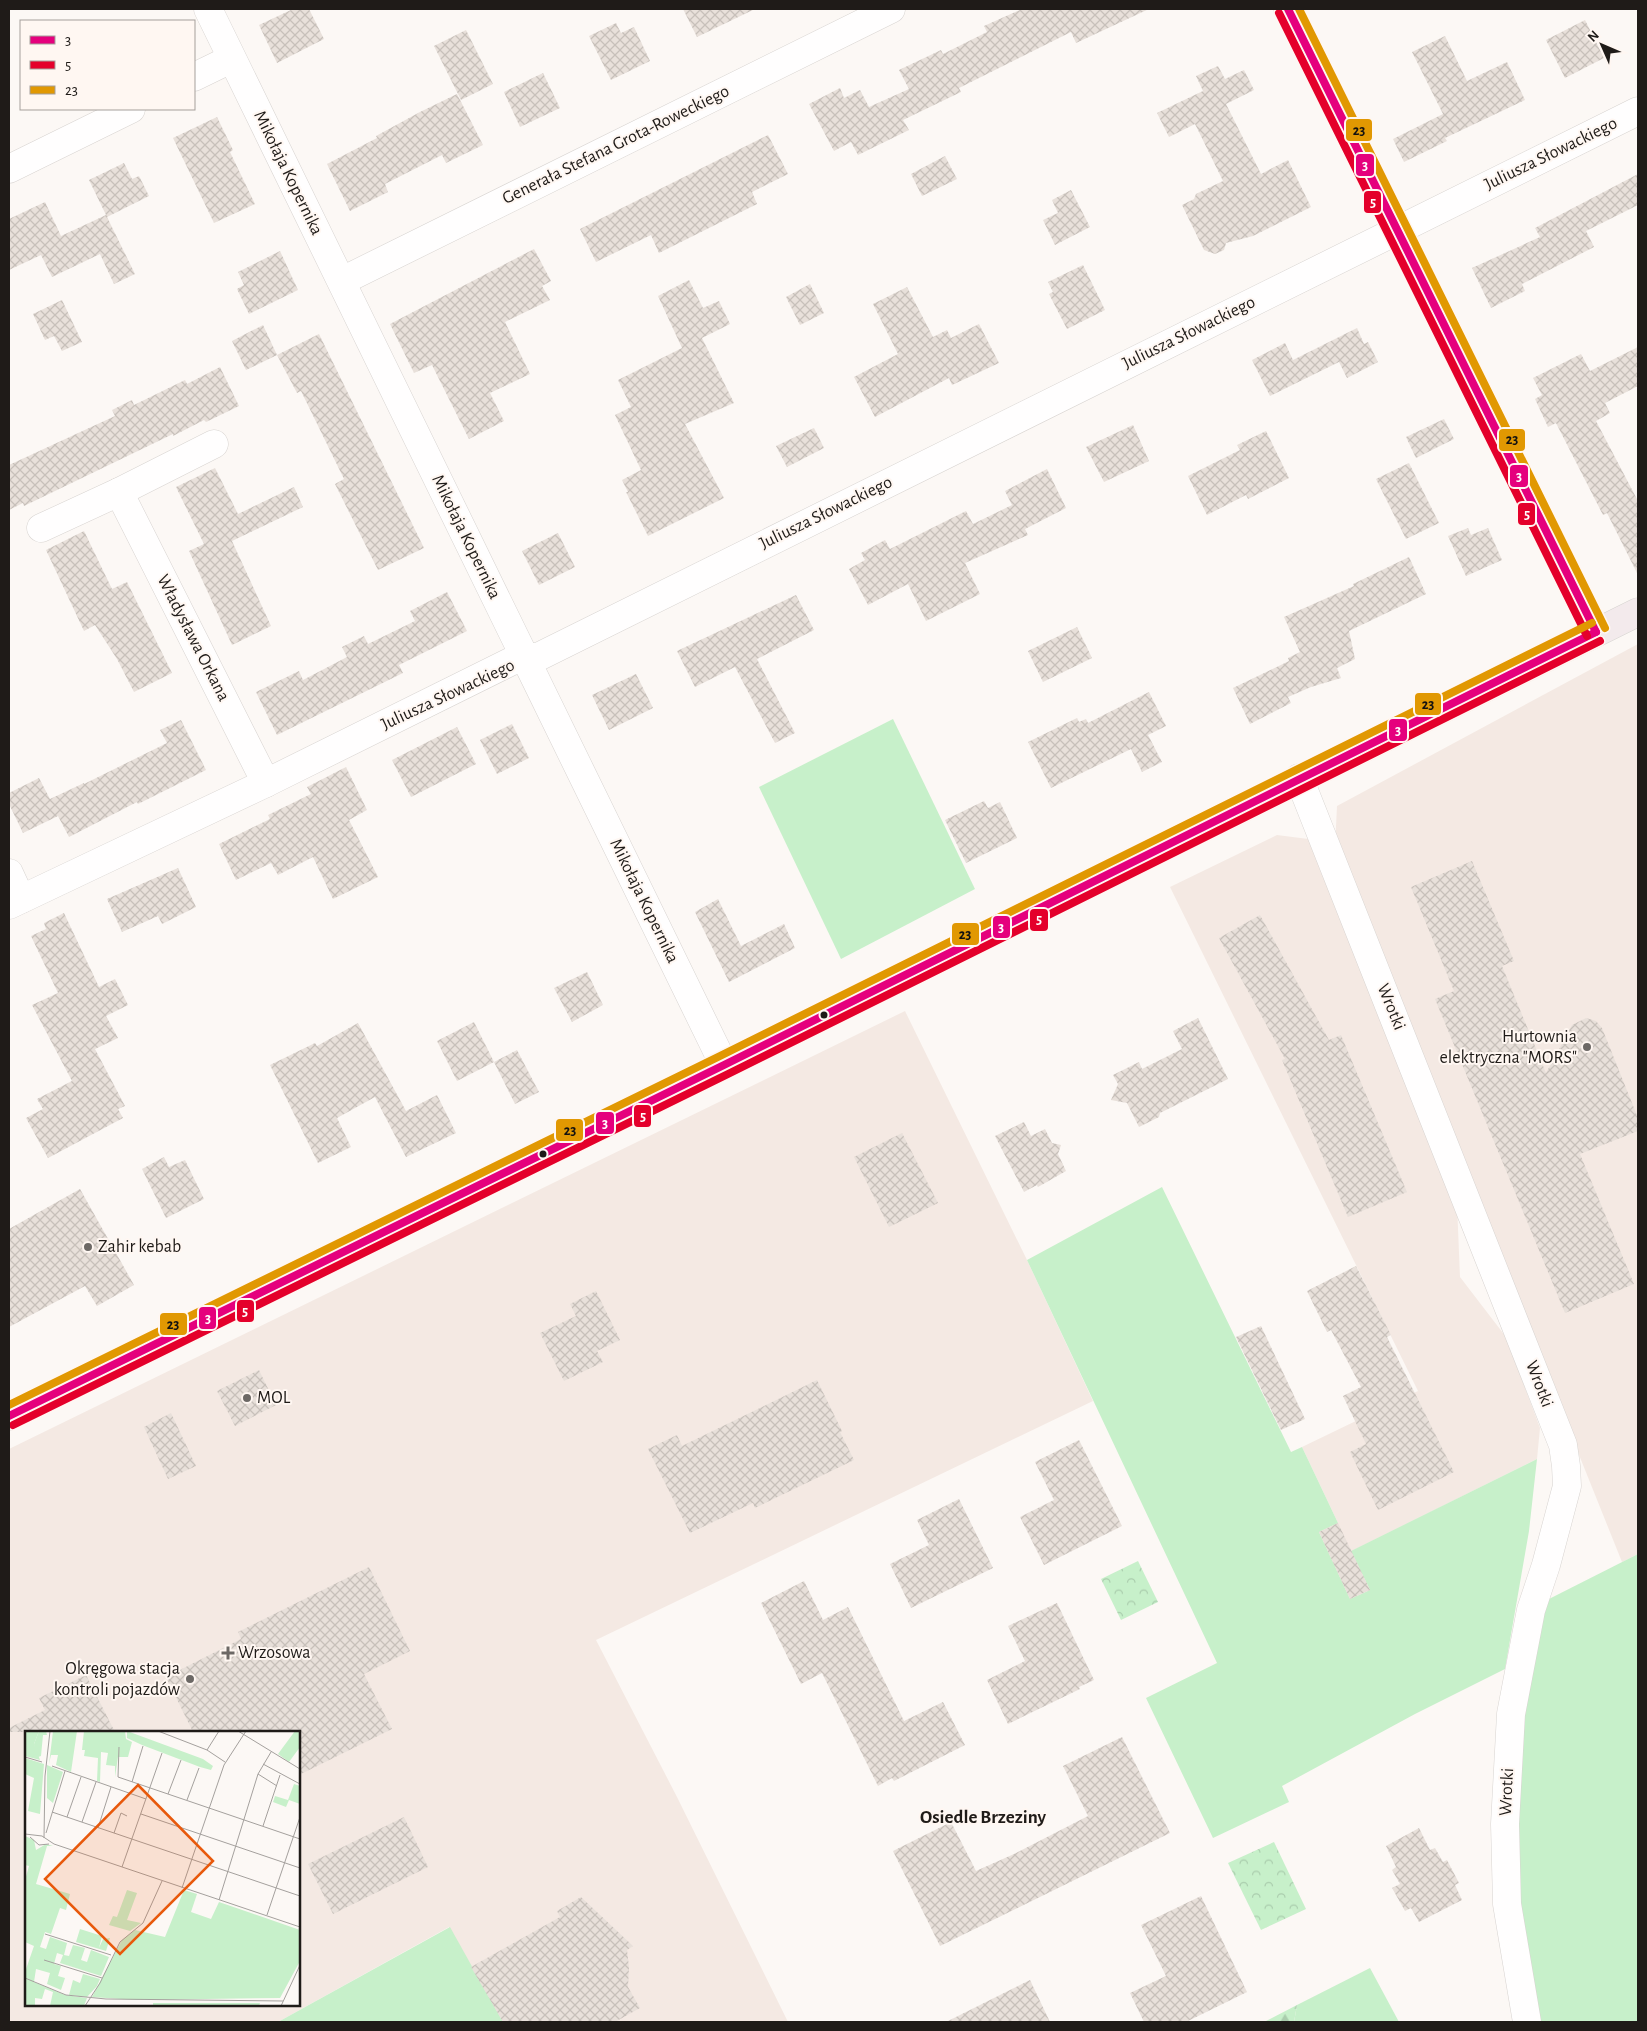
<svg xmlns="http://www.w3.org/2000/svg" width="1647" height="2031" viewBox="0 0 1647 2031" font-family="'Alegreya Sans',sans-serif">
  <style>
    .built { fill: #f4e9e3; fill-rule: evenodd }
    .green { fill: #c7f0ca }
    .forest { fill: url(#forest-firs) }
    .park { fill: url(#park-crowns) }
    .building { fill: url(#building-cross-hatch) }
    .lines { fill: none; stroke-linecap: round; stroke-linejoin: round }
    .minor-casing { stroke: #d8d4d1; stroke-width: 29 }
    .major-casing { stroke: #d6d4d1; stroke-width: 29 }
    .minor { stroke: #fffefe; stroke-width: 28 }
    .major { stroke: #f3eaec; stroke-width: 28 }
    .bus-1-casing { stroke: #fff7f2; stroke-width: 11 }
    .bus-2-casing { stroke: #fff7f2; stroke-width: 11 }
    .bus-3-casing { stroke: #fff7f2; stroke-width: 11 }
    .bus-1 { stroke: #e5007d; stroke-width: 8 }
    .bus-2 { stroke: #e4002b; stroke-width: 8 }
    .bus-3 { stroke: #e19802; stroke-width: 8 }
    .bus-dot { fill: #1f1b18; stroke: #fff7f2; stroke-width: 2 }
    .poi-dot { fill: #6c6865; stroke: #fff7f2; stroke-width: 2 }
    .labels { text-anchor: middle; dominant-baseline: central; stroke-width: 4; stroke-linejoin: round; paint-order: stroke }
    .street-label { font-size: 18px; fill: #1f1b18; stroke: #fff7f2 }
    .poi-label { font-size: 18px; fill: #1f1b18; stroke: #fff7f2; text-anchor: start }
    .neighbourhood-label { font-size: 19px; font-weight: bold; fill: #1f1b18; stroke: #fff7f2 }
    .inset-road { fill: none; stroke: #a4a09d; stroke-width: 1 }
    .view { fill: #e8590c; fill-opacity: 0.15; stroke: #e8590c; stroke-width: 2.5 }
    .inset-edge { fill: none; stroke: #1f1b18; stroke-width: 2.5 }
    .line-badge { stroke: #fff7f2; stroke-width: 2 }
    .badge-label { font-size: 14px; text-anchor: middle; font-weight: bold; fill: #fff }
    .pale-badge-label { font-size: 14px; text-anchor: middle; font-weight: bold; fill: #111 }
  </style>
  <defs>
    <pattern id="forest-firs" width="22" height="20" patternUnits="userSpaceOnUse" patternTransform="scale(1.25)"><rect width="22" height="20" fill="#c7f0ca"/><path d="M5 1l3.5 6h-7zM16 11l3.5 6h-7z" fill="#aacdad"/></pattern>
    <pattern id="park-crowns" width="20" height="18" patternUnits="userSpaceOnUse" patternTransform="scale(1.25)"><rect width="20" height="18" fill="#c7f0ca"/><path d="M2 6a3 3 0 1 1 6 0M12 15a3 3 0 1 1 6 0" fill="none" stroke="#aacdad"/></pattern>
    <pattern id="building-cross-hatch" width="8" height="8" patternUnits="userSpaceOnUse" patternTransform="scale(1.25)"><rect width="8" height="8" fill="#e8e0da"/><path d="M0 0l8 8M0 8l8-8" fill="none" stroke="#c7c0ba"/></pattern>
  </defs>
  <rect width="100%" height="100%" fill="#fcf8f5"/>
  <!-- built -->
  <g class="built">
    <polygon points="1638,644 1638,1554 1622,1562 1335,847 1337,806"/>
    <polygon points="1277,835 1316,840 1457,1204 1460,1277 1506,1337 1540,1428 1537,1459 1352,1551 1370,1590 1350,1599 1319,1532 1338,1523 1302,1447 1418,1391 1170,887"/>
    <path d="M905 1011 1027 1260 1093 1401 596 1640 677 1797 788 2022H503L449 1927 278 2022H9V1449ZM26 1732H299V2005H26Z"/>
  </g>
  <!-- green -->
  <g class="green">
    <polygon points="893,719 975,889 841,959 759,787"/>
    <polygon points="1162,1187 1291,1452 1302,1447 1338,1523 1319,1532 1350,1599 1370,1590 1351,1551 1537,1459 1529,1531 1505,1669 1415,1714 1282,1786 1289,1802 1213,1838 1146,1698 1217,1663 1027,1260"/>
    <polygon points="1638,1554 1638,2022 1540,2022 1513,1867 1526,1698 1547,1600"/>
    <polygon points="450,1927 503,2022 278,2022"/>
    <polygon points="1370,1968 1399,2022 1294,2022 1297,2005"/>
  </g>
  <!-- forest -->
  <polygon class="forest" points="1297,2005 1294,2022 1264,2022"/>
  <!-- park -->
  <g class="park">
    <polygon points="1138,1561 1158,1602 1121,1620 1101,1579"/>
    <polygon points="1274,1842 1306,1909 1261,1930 1228,1863"/>
  </g>
  <!-- building -->
  <g class="building">
    <polygon points="293,9 309,9 324,39 277,63 259,25"/>
    <polygon points="683,9 755,9 697,37"/>
    <polygon points="1022,9 1149,9 1076,43 1071,32 959,88 961,92 903,120 909,130 858,155 851,142 834,151 809,104 840,88 844,98 860,90 869,107 909,89 899,70 941,50 943,54 987,32 984,26"/>
    <polygon points="1585,20 1604,58 1565,78 1546,40"/>
    <polygon points="616,23 621,33 634,27 650,61 611,80 589,36"/>
    <polygon points="466,30 493,84 461,100 434,46"/>
    <polygon points="1445,36 1467,81 1507,62 1525,100 1445,138 1447,141 1404,162 1393,139 1443,114 1412,52"/>
    <polygon points="1218,66 1225,79 1244,70 1254,90 1226,104 1261,174 1288,160 1311,207 1253,236 1226,243 1224,250 1215,254 1204,250 1182,205 1194,199 1196,194 1223,181 1195,124 1169,137 1157,113 1203,91 1196,76"/>
    <polygon points="543,73 560,108 520,127 504,92"/>
    <polygon points="457,94 483,145 446,163 442,155 385,184 388,192 350,211 327,164 377,138 376,136 420,112"/>
    <polygon points="217,117 233,150 230,152 255,204 214,223 173,138"/>
    <polygon points="768,135 788,174 752,192 757,204 659,253 651,235 596,262 580,229"/>
    <polygon points="945,156 957,179 922,196 911,174"/>
    <polygon points="124,163 132,179 139,176 149,196 107,217 135,274 114,284 100,254 52,277 41,255 9,270 9,219 45,202 61,236 106,215 89,180"/>
    <polygon points="1638,174 1638,205 1586,231 1594,247 1522,284 1525,291 1491,308 1472,268 1540,237 1535,228"/>
    <polygon points="1071,190 1090,227 1055,245 1043,220 1058,213 1052,200"/>
    <polygon points="534,249 551,281 542,286 550,300 505,322 530,374 490,393 504,421 469,439 432,365 414,373 390,324"/>
    <polygon points="280,251 298,290 249,314 237,289 244,285 238,272"/>
    <polygon points="1083,265 1105,310 1067,329 1049,294 1053,292 1048,282"/>
    <polygon points="689,280 703,308 719,301 730,324 702,338 734,403 685,424 724,498 648,536 626,492 628,492 622,480 641,470 615,415 631,407 618,380 682,348 658,296"/>
    <polygon points="810,284 824,313 800,325 786,297"/>
    <polygon points="907,287 933,337 947,330 951,338 979,324 999,363 952,385 949,378 875,417 854,377 898,354 873,304"/>
    <polygon points="62,300 82,342 62,351 54,336 45,340 33,314"/>
    <polygon points="263,325 277,355 246,370 232,341"/>
    <polygon points="1357,328 1364,344 1368,342 1378,362 1347,378 1339,362 1270,396 1252,360 1285,343 1293,360"/>
    <polygon points="319,334 424,548 378,570 335,484 344,479 301,391 297,393 277,355"/>
    <polygon points="1638,347 1638,386 1605,403 1610,413 1596,421 1638,501 1638,575 1607,513 1603,515 1556,423 1548,427 1535,399 1542,395 1533,378 1581,354 1590,371"/>
    <polygon points="220,367 239,406 206,422 204,420 173,436 173,434 24,506 23,503 9,510 9,465 115,416 112,410 132,400 134,405 185,380 187,384"/>
    <polygon points="1444,419 1454,439 1416,458 1406,437"/>
    <polygon points="1133,425 1149,461 1104,482 1086,447"/>
    <polygon points="814,428 824,448 787,467 776,446"/>
    <polygon points="1266,431 1289,478 1248,499 1246,495 1207,515 1188,476 1240,450 1237,445"/>
    <polygon points="1409,463 1439,523 1406,539 1376,479"/>
    <polygon points="215,468 238,514 294,487 303,507 232,541 271,626 232,645 189,551 204,544 176,487"/>
    <polygon points="1047,469 1066,508 1025,529 1028,535 965,563 980,594 926,621 908,584 868,605 849,569 865,560 861,553 885,540 890,549 966,511 973,524 1012,505 1005,491"/>
    <polygon points="1468,528 1471,535 1488,528 1502,560 1466,576 1448,536"/>
    <polygon points="84,531 112,589 127,582 172,673 134,692 117,659 95,625 84,631 46,550"/>
    <polygon points="558,533 575,567 539,585 522,551"/>
    <polygon points="1409,557 1426,594 1349,631 1355,659 1337,668 1341,678 1311,687 1288,697 1291,703 1250,724 1233,688 1289,661 1288,658 1300,652 1284,617 1354,586 1353,584"/>
    <polygon points="447,592 467,631 399,665 403,673 277,735 256,692 299,671 303,680 347,657 342,647 364,636 368,644 415,621 410,611"/>
    <polygon points="796,595 814,630 757,659 795,733 775,743 735,667 695,687 677,651"/>
    <polygon points="1077,627 1092,658 1043,682 1028,651"/>
    <polygon points="636,674 653,708 609,730 592,695"/>
    <polygon points="1149,692 1166,726 1148,735 1162,762 1142,772 1131,749 1051,788 1028,742 1077,718 1079,722 1086,719 1088,723"/>
    <polygon points="181,720 206,770 138,804 137,802 69,837 58,816 23,833 9,804 9,793 39,778 50,799 84,783 84,784 167,743 160,730"/>
    <polygon points="512,724 529,758 497,774 480,740"/>
    <polygon points="457,727 476,764 411,797 392,760"/>
    <polygon points="346,767 367,810 349,820 378,877 333,899 313,857 278,875 271,863 236,880 219,844 270,819 268,815 311,794 307,787"/>
    <polygon points="984,801 988,808 1000,802 1017,838 966,863 945,820"/>
    <polygon points="1472,861 1514,961 1502,966 1546,1073 1572,1025 1586,1018 1596,1021 1602,1028 1638,1118 1638,1131 1580,1154 1634,1284 1565,1313 1435,999 1454,991 1411,887"/>
    <polygon points="178,868 196,907 162,924 158,916 122,932 107,899"/>
    <polygon points="718,899 741,946 784,924 795,948 729,982 695,912"/>
    <polygon points="64,913 99,987 115,979 128,1005 106,1016 118,1038 95,1049 125,1106 118,1109 123,1118 48,1158 26,1118 43,1109 37,1099 72,1081 32,1005 58,993 31,936 46,929 44,923"/>
    <polygon points="1260,915 1329,1040 1341,1035 1407,1192 1348,1217 1282,1060 1285,1059 1219,938"/>
    <polygon points="587,972 603,1005 572,1022 554,988"/>
    <polygon points="1198,1018 1228,1079 1160,1113 1159,1117 1139,1127 1127,1103 1111,1100 1118,1084 1113,1075 1139,1062 1142,1069 1182,1049 1173,1031"/>
    <polygon points="474,1022 494,1062 457,1081 437,1041"/>
    <polygon points="358,1023 406,1111 437,1095 456,1133 406,1157 375,1097 337,1118 351,1147 318,1163 270,1065 315,1043 317,1046"/>
    <polygon points="517,1050 539,1092 515,1104 494,1062"/>
    <polygon points="1024,1122 1031,1136 1045,1129 1052,1143 1061,1145 1058,1154 1066,1171 1038,1187 1037,1185 1024,1192 995,1136"/>
    <polygon points="902,1133 938,1203 889,1227 854,1157"/>
    <polygon points="164,1157 169,1167 185,1160 204,1199 166,1218 142,1169"/>
    <polygon points="80,1189 134,1285 97,1306 85,1286 9,1327 9,1229"/>
    <polygon points="1356,1266 1391,1335 1387,1337 1454,1472 1378,1510 1350,1452 1366,1444 1343,1396 1361,1387 1331,1330 1327,1332 1307,1291"/>
    <polygon points="596,1291 620,1340 597,1351 603,1362 564,1381 540,1333 576,1316 570,1304"/>
    <polygon points="1261,1326 1305,1419 1281,1430 1236,1337"/>
    <polygon points="259,1370 276,1405 235,1426 217,1391"/>
    <polygon points="817,1380 842,1431 840,1432 854,1460 755,1508 753,1503 690,1533 648,1449 677,1435 682,1446"/>
    <polygon points="171,1413 196,1466 168,1479 144,1427"/>
    <polygon points="1079,1440 1122,1526 1044,1565 1020,1517 1054,1500 1035,1462"/>
    <polygon points="959,1499 993,1568 911,1608 890,1564 929,1545 917,1520"/>
    <polygon points="1338,1523 1370,1590 1350,1599 1319,1532"/>
    <polygon points="369,1567 410,1651 364,1674 392,1729 299,1775 299,1732 193,1732 166,1677 241,1639 238,1632"/>
    <polygon points="804,1581 823,1620 848,1607 904,1721 943,1702 965,1745 894,1781 892,1778 878,1786 822,1673 801,1684 761,1603"/>
    <polygon points="1057,1603 1094,1680 1079,1687 1080,1689 1008,1724 987,1680 1025,1661 1008,1626"/>
    <polygon points="86,1675 115,1732 9,1732 9,1728 45,1710 39,1698"/>
    <polygon points="1122,1737 1170,1833 940,1946 893,1851 951,1822 976,1871 1014,1854 1088,1816 1063,1766"/>
    <polygon points="404,1817 428,1867 333,1914 308,1864"/>
    <polygon points="1419,1828 1430,1850 1435,1848 1443,1862 1447,1860 1459,1883 1455,1885 1462,1900 1419,1922 1411,1908 1405,1911 1392,1888 1400,1884 1392,1870 1396,1867 1386,1846"/>
    <polygon points="1201,1896 1247,1992 1186,2022 1144,2022 1130,1993 1166,1976 1141,1925"/>
    <polygon points="581,1897 633,1946 627,1950 629,1967 628,1987 640,2008 615,2022 503,2022 471,1967 560,1917 557,1911"/>
    <polygon points="1030,1980 1050,2022 946,2022"/>
  </g>
  <g class="lines">
    <!-- minor casing -->
    <g class="minor-casing">
      <g id="minor">
        <polyline points="208,9 724,1065"/>
        <polyline points="1288,9 1596,632"/>
        <polyline points="194,77 231,59"/>
        <polyline points="9,169 131,109"/>
        <polyline points="342,281 891,9"/>
        <polyline points="214,444 119,492 266,783"/>
        <polyline points="41,528 119,492"/>
        <polyline points="1299,778 1563,1445 1566,1466 1567,1486 1546,1565 1531,1610 1511,1714 1505,1824 1507,1904 1527,2022"/>
        <polyline points="9,873 21,899"/>
        <polyline points="9,905 266,783 512,661 540,656 1638,111"/>
      </g>
    </g>
    <!-- major casing -->
    <g class="major-casing">
      <polyline id="major" points="9,1416 724,1065 1638,612"/>
    </g>
    <!-- minor -->
    <use href="#minor" class="minor"/>
    <!-- major -->
    <use href="#major" class="major"/>
    <!-- bus-1 casing -->
    <g class="bus-1-casing">
      <g id="bus-1">
        <polyline points="1288,9 1596,632"/>
        <polyline points="9,1416 724,1065 1596,632"/>
      </g>
    </g>
    <!-- bus-2 casing -->
    <g class="bus-2-casing">
      <g id="bus-2">
        <polyline points="1279,13 1587,636"/>
        <polyline points="13,1425 728,1074 1600,641"/>
      </g>
    </g>
    <!-- bus-3 casing -->
    <g class="bus-3-casing">
      <g id="bus-3">
        <polyline points="1299,9 1605,628"/>
        <polyline points="9,1405 720,1056 1592,623"/>
      </g>
    </g>
    <!-- bus-1 -->
    <use href="#bus-1" class="bus-1"/>
    <!-- bus-2 -->
    <use href="#bus-2" class="bus-2"/>
    <!-- bus-3 -->
    <use href="#bus-3" class="bus-3"/>
  </g>
  <!-- markers -->
  <g class="bus-dot">
    <circle cx="824" cy="1015" r="4.5"/>
    <circle cx="543" cy="1154" r="4.5"/>
  </g>
  <g class="poi-dot">
    <circle cx="1587" cy="1047" r="5"/>
    <circle cx="88" cy="1247" r="5"/>
    <circle cx="247" cy="1398" r="5"/>
    <path d="M225.5 1645.5h5v5h5v5h-5v5h-5v-5h-5v-5h5z"/>
    <circle cx="190" cy="1679" r="5"/>
  </g>
  <g class="labels">
    <!-- street labels -->
    <g class="street-label">
      <text transform="translate(616 145) rotate(-26)">Generała Stefana Grota-Roweckiego</text>
      <text transform="translate(1551 154) rotate(-26)">Juliusza Słowackiego</text>
      <text transform="translate(288 173) rotate(64)">Mikołaja Kopernika</text>
      <text transform="translate(1189 333) rotate(-26)">Juliusza Słowackiego</text>
      <text transform="translate(826 513) rotate(-26)">Juliusza Słowackiego</text>
      <text transform="translate(466 537) rotate(64)">Mikołaja Kopernika</text>
      <text transform="translate(193 638) rotate(63)">Władysława Orkana</text>
      <text transform="translate(448 695) rotate(-25)">Juliusza Słowackiego</text>
      <text transform="translate(644 901) rotate(64)">Mikołaja Kopernika</text>
      <text transform="translate(1391 1007) rotate(68)">Wrotki</text>
      <text transform="translate(1539 1384) rotate(69)">Wrotki</text>
      <text transform="translate(1507 1792) rotate(-87)">Wrotki</text>
    </g>
    <!-- poi labels -->
    <g class="poi-label">
      <text x="1577" y="1037" text-anchor="end">Hurtownia<tspan x="1577" dy="21">elektryczna "MORS"</tspan></text>
      <text x="98" y="1247">Zahir kebab</text>
      <text x="257" y="1398">MOL</text>
      <text x="238" y="1653">Wrzosowa</text>
      <text x="180" y="1669" text-anchor="end">Okręgowa stacja<tspan x="180" dy="21">kontroli pojazdów</tspan></text>
    </g>
    <!-- neighbourhood labels -->
    <g class="neighbourhood-label">
      <text x="983" y="1817">Osiedle Brzeziny</text>
    </g>
  </g>
  <!-- overview -->
  <g transform="translate(25 1731)">
    <rect width="275" height="275" fill="#fcf8f5"/>
    <path d="M0 0H14L9 13 15 29 0 25ZM28 0H52L46 41 31 34 33 24H26L24 33ZM59 0H100L101 8 107 11 103 26H93L90 46V35L81 34 83 22 76 21 75 51 72 50 73 27 59 25 60 19H57ZM102 0 178 28 188 35 186 39 175 36 117 14 102 7ZM270 0H275V16L264 31 253 23ZM0 27 19 33 15 83 3 80 9 47 0 43ZM22 34 38 41 28 72 22 67ZM269 53 275 55V73L264 69 261 76 248 71 250 65 263 69ZM0 105 9 109 11 119 21 113 28 115H22L11 153 45 163 41 179 35 177 26 203 20 201 15 216 21 218 25 206 42 212 39 224 44 225 48 214 60 217 56 229 62 231 66 219 84 226 76 245 35 232 38 224 32 222 29 233 36 235 33 245 40 247 36 259 22 253 25 242 11 238 9 251 40 264 62 267 59 275H25L28 261 20 258 17 268 10 267V275H0V241L9 215 0 211V149L4 135 0 134ZM102 159 112 162 102 189 116 192 105 200 84 194 88 185 92 186ZM159 159 172 163 166 181 186 188 194 171 275 199V230L255 267 111 269 67 266 97 209 110 199 140 206ZM55 198 77 205 74 217 78 208 85 207 81 220 51 211ZM58 243 75 248 72 255 62 266 44 264 48 249 55 252ZM128 272H235L234 275H128Z" fill="#c7f0ca"/>
    <path d="M14 0H21L22 4H18L16 25 10 27 9 13Z" fill="#c7f0ca"/>
    <path class="inset-road" d="M133 0 182 19 200 31M213 0 275 38M94 16 93 46 275 108M182 19 194 0M0 26 17 31M238 33 275 53M27 35 121 68M233 43 252 55M107 51 118 15M143 63 156 29M162 69 174 37M27 81 275 165M116 83 275 137M42 86 56 46M57 91 71 51M238 95 255 44M73 97 86 56M21 102 40 40M89 102 96 82 102 85M0 103 17 105 29 113 275 196M5 106 14 114 24 113M19 107 20 45 25 0M97 136 137 22M157 157 199 34 221 0M194 169 233 43 246 21M242 184 275 86M20 203 86 224M19 229 77 247M0 247 41 264 81 268 258 270M60 275 75 252 95 211 118 192 137 150M256 275 275 234"/>
    <path class="view" d="M113 54 188 130 95 223 20 148Z"/>
    <rect width="275" height="275" class="inset-edge"/>
  </g>
  <g class="line-badge">
    <rect x="1345" y="118" width="28" height="24" rx="5" fill="#e19802"/>
    <rect x="1355" y="153" width="20" height="24" rx="5" fill="#e5007d"/>
    <rect x="1363" y="190" width="19" height="24" rx="5" fill="#e4002b"/>
    <rect x="1498" y="428" width="28" height="24" rx="5" fill="#e19802"/>
    <rect x="1509" y="464" width="20" height="24" rx="5" fill="#e5007d"/>
    <rect x="1517" y="502" width="19" height="24" rx="5" fill="#e4002b"/>
    <rect x="1414" y="692" width="28" height="24" rx="5" fill="#e19802"/>
    <rect x="1388" y="718" width="20" height="24" rx="5" fill="#e5007d"/>
    <rect x="1029" y="908" width="20" height="24" rx="5" fill="#e4002b"/>
    <rect x="992" y="915" width="19" height="24" rx="5" fill="#e5007d"/>
    <rect x="951" y="922" width="29" height="24" rx="5" fill="#e19802"/>
    <rect x="633" y="1104" width="19" height="24" rx="5" fill="#e4002b"/>
    <rect x="595" y="1111" width="20" height="24" rx="5" fill="#e5007d"/>
    <rect x="555" y="1118" width="29" height="24" rx="5" fill="#e19802"/>
    <rect x="236" y="1299" width="19" height="24" rx="5" fill="#e4002b"/>
    <rect x="198" y="1306" width="19" height="24" rx="5" fill="#e5007d"/>
    <rect x="159" y="1312" width="29" height="24" rx="5" fill="#e19802"/>
  </g>
  <g class="badge-label">
    <text x="1365" y="170">3</text>
    <text x="1373" y="207">5</text>
    <text x="1519" y="481">3</text>
    <text x="1527" y="519">5</text>
    <text x="1398" y="735">3</text>
    <text x="1039" y="924">5</text>
    <text x="1001" y="932">3</text>
    <text x="643" y="1121">5</text>
    <text x="605" y="1128">3</text>
    <text x="245" y="1316">5</text>
    <text x="208" y="1323">3</text>
  </g>
  <g class="pale-badge-label">
    <text x="1359" y="135">23</text>
    <text x="1512" y="444">23</text>
    <text x="1428" y="709">23</text>
    <text x="965" y="939">23</text>
    <text x="570" y="1135">23</text>
    <text x="173" y="1329">23</text>
  </g>
  <!-- border -->
  <rect width="1647" height="2031" fill="none" stroke="#1f1b18" stroke-width="20"/>
  <!-- legend -->
  <rect x="20" y="20" width="175" height="90" fill="#fff7f2" stroke="#a59f9b"/>
  <rect x="30" y="36" width="25" height="8" fill="#e5007d" stroke="#a59f9b"/>
  <text x="65" y="45" font-size="15" fill="#1f1b18">3</text>
  <rect x="30" y="61" width="25" height="8" fill="#e4002b" stroke="#a59f9b"/>
  <text x="65" y="70" font-size="15" fill="#1f1b18">5</text>
  <rect x="30" y="86" width="25" height="8" fill="#e19802" stroke="#a59f9b"/>
  <text x="65" y="95" font-size="15" fill="#1f1b18">23</text>
  <!-- north arrow -->
  <g transform="translate(1602 45) rotate(315)" stroke="#fff7f2" stroke-width="4" paint-order="stroke">
  <path d="M0-4L9 19L0 12L-9 19Z" fill="#1f1b18"/>
  <text y="-8" font-size="14" font-weight="bold" text-anchor="middle" fill="#1f1b18">N</text>
  </g>
</svg>
